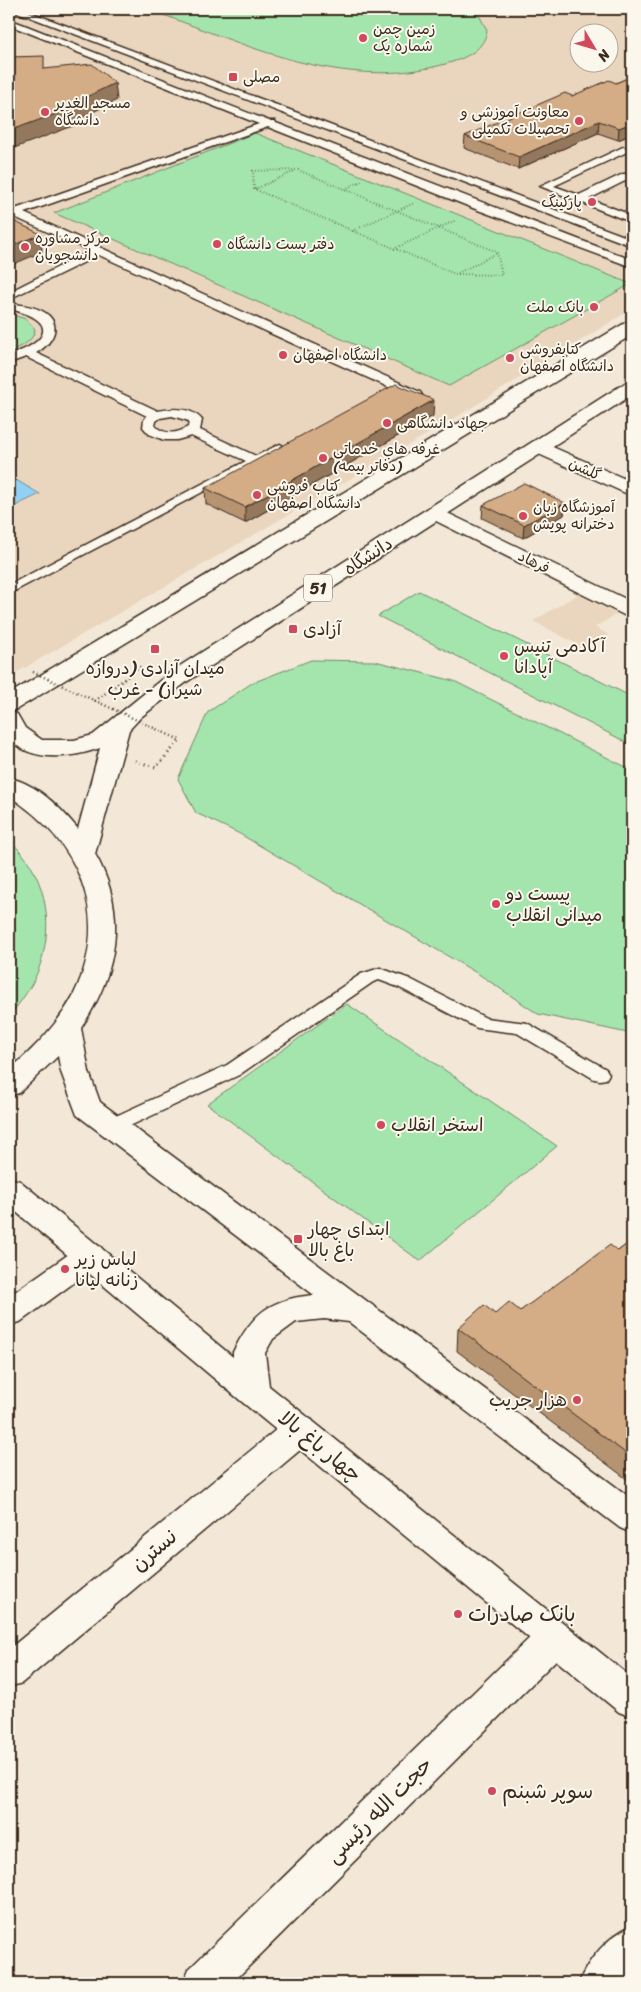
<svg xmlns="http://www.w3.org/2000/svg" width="641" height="1992" viewBox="0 0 641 1992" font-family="Sriracha,'Playpen Sans Arabic',sans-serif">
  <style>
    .built { fill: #ead6be; fill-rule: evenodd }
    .green { fill: #a4e5ae; stroke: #708866 }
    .water { fill: #93d1f4; stroke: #708e9e }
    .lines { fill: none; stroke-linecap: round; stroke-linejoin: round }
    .lane-casing { stroke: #3b2a1e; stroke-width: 3 }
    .street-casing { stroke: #3b2a1e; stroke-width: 3 }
    .primary-casing { stroke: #3b2a1e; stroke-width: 3 }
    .path-far2 { stroke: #3b2a1e; stroke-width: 2; stroke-dasharray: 0.5 2.5; stroke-linecap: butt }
    .path-far1 { stroke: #3b2a1e; stroke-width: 2.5; stroke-dasharray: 1 3; stroke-linecap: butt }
    .path { stroke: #3b2a1e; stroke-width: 3; stroke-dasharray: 1 4; stroke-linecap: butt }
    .lane { fill: #fbf7ec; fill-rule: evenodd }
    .street { fill: #fbf7ec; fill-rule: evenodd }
    .primary { fill: #fbf7ec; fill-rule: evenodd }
    .path-bridge { stroke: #3b2a1e; stroke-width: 2.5; stroke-dasharray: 1 3; stroke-linecap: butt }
    .wall { fill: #b69472; stroke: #3b2a1e }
    .shaded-wall { fill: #94785d; stroke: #3b2a1e }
    .building { fill: #d4ac85; stroke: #3b2a1e }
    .poi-dot { fill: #d1495b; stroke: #fbf7ec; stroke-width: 2 }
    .labels { text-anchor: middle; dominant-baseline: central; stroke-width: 4; stroke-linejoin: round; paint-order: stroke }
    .far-poi-label { font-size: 15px; fill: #3b2a1e; stroke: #fbf7ec; text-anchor: start }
    .far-street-label { font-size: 15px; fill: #3b2a1e; stroke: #fbf7ec }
    .shield { fill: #fbf7ec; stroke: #75685c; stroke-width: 1 }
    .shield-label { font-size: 16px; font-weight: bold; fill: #3b2a1e }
    .street-label { font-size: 18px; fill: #3b2a1e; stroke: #fbf7ec }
    .poi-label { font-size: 18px; fill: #3b2a1e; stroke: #fbf7ec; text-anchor: start }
    .near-street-label { font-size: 21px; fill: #3b2a1e; stroke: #fbf7ec }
    .near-poi-label { font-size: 21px; fill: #3b2a1e; stroke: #fbf7ec; text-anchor: start }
  </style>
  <rect width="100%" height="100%" fill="#f3e8d7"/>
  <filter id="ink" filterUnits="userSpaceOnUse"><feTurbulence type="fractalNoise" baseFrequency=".02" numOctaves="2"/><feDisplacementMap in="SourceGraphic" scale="10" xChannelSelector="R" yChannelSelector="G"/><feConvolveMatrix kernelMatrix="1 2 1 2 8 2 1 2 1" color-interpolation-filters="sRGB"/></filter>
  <g filter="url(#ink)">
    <!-- built -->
    <g class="built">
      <path d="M9 9H632V309L450 421 9 677ZM578 32H608V62H578Z"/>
      <polygon points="578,594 617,614 595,627 609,635 586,649 533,621"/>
    </g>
    <!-- green -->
    <g class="green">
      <path d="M147 9H468L480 17 487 30C485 49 466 58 449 63 343 94 246 44 147 9Z"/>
      <polygon points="255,133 631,284 449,386 54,213"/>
      <path d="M9 314 26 319 35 329C34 342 20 347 9 351Z"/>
      <polygon points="419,591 632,697 632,745 378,616"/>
      <polygon points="311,660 375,661 454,681 632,770 632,1034 538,1014 480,975 240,834 196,813 178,779 208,712 252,683"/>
      <path d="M9 840C45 871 55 921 40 965 34 985 21 1001 9 1017Z"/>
      <polygon points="347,1004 557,1146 420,1261 207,1104"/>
    </g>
    <!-- water -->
    <polygon class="water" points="9,476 40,494 9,509"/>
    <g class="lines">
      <!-- lane casing -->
      <g class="lane-casing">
        <g id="lane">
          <polygon points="9,9 22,9 632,239 632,246"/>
          <polygon points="617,9 632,9 632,15"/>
          <polygon points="9,19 269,121 275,121 276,123 632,260 632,267 478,210 268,127 24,213 420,392 422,395 420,398 412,398 99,255 9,299 9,292 90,251 10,215 9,207 15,209 259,124 9,25"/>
          <polygon points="623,147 627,148 627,152 554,186 579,195 623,174 631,174 631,178 589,199 631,215 631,219 623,219 540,186"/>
          <path d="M9 303C21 305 34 306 44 312 64 325 52 344 36 353L158 411C173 408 191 407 202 420L200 430 256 456 280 444 286 448 9 594V585L246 461 191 436 177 440H164L149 434 143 427 144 420 147 416 26 357 9 363V355C51 342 58 319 9 309ZM172 416 189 421 188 427C177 434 165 435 155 426L156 421 160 418Z"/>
          <polygon points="380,968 410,979 486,1018 527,1023 606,1069 609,1074 606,1079 600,1080 594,1079 517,1033 477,1028 398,987 379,980 373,982 239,1075 119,1131 112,1133 105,1131 103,1126 105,1121 227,1065 361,974"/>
        </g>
      </g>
      <!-- street casing -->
      <g class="street-casing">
        <g id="street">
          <polygon points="539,441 632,482 632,496 532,451 529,447 532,443"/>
          <polygon points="435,507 632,602 632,617 624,615 428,517 424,513 428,509"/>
          <polygon points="90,1243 101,1247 105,1255 101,1263 20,1322 9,1325 9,1296 79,1247"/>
          <polygon points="300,1416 312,1420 317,1430 312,1440 22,1683 9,1687 9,1649 288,1420"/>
          <polygon points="555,1621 568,1626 573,1637 568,1648 232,1983 183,1983 189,1969 542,1626"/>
          <path d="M632 1926V1976L626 1983H579C587 1960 609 1935 632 1926Z"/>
        </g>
      </g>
      <!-- primary casing -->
      <g class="primary-casing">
        <g id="primary">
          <polygon points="632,321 632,335 17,709 9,711 9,694 625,323"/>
          <path d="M632 381V395L188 681 141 717 129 730 95 854C129 913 117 974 81 1028L89 1072 100 1102 632 1499V1533L620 1528 349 1322 324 1319 296 1322 273 1339 265 1353 269 1386 632 1678V1717L619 1712 241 1401 9 1206V1178L20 1181 233 1357V1352C253 1313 269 1299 314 1295L77 1115 61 1072 58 1056 19 1093 9 1096V1070C33 1050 58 1024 73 996 113 916 79 841 9 796V778C36 783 61 808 78 829L100 748C72 758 32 763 9 739V712L17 714 25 728 42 740H74L93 735 172 671 625 383Z"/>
        </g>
      </g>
      <!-- path-far2 -->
      <g class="path-far2">
        <polygon points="298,170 497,252 502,275 455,274 254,189 253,171"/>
        <polyline points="255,189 295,171"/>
        <polyline points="345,189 362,181"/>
        <polyline points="352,231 414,203"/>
        <polyline points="394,249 456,220"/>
        <polyline points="458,273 497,253"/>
      </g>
      <!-- path-far1 -->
      <polyline class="path-far1" points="95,701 143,665"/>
      <!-- path -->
      <polyline class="path" points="135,761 156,767 180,740"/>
      <!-- lane -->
      <use href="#lane" class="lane"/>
      <!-- street -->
      <use href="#street" class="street"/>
      <!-- primary -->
      <use href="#primary" class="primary"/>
      <!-- path-bridge -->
      <polyline class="path-bridge" points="33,672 180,740"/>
    </g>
    <!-- wall -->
    <g class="wall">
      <polygon points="632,76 632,135 630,135 618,140 598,133 518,169 464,148 465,136 572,96 616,83"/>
      <polygon points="433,416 245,523 206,504 205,488"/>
      <polygon points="565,503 564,515 523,538 482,518 483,505"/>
      <polygon points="632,1240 632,1483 457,1351 458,1328 495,1314 520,1311 618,1251"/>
    </g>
    <!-- shaded-wall -->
    <g class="shaded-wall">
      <polygon points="115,83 117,100 81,118 81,123 9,150 9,131"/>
      <polygon points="599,121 598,133 518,169 519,157"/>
      <polygon points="631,123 630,135 618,140 619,128"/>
      <polygon points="41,234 42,252 9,266 9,247"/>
      <polygon points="434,400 433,416 245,523 245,507"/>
      <polygon points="565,503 564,515 523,538 524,525"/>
    </g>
    <!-- building -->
    <g class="building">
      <polygon points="44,56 44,69 92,64 115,83 74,103 80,105 9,131 9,57"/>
      <polygon points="632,76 632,123 619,128 599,121 519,157 465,136 565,93 572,96 609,80 616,83"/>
      <polygon points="9,219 41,234 9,247"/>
      <polygon points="396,384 434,400 245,507 205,488"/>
      <polygon points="524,483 565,503 524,525 483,505"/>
      <polygon points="632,1240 632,1458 458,1328 484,1305 495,1314 509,1302 520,1311 610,1245 618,1251"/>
    </g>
  </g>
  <!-- markers -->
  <g class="poi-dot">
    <circle cx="363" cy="38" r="5"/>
    <rect x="228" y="72" width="10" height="10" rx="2.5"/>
    <circle cx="45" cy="112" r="5"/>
    <circle cx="579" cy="121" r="5"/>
    <circle cx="592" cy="202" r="5"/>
    <circle cx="217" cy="244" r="5"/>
    <circle cx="25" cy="247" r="5"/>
    <circle cx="594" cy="307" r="5"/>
    <circle cx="283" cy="355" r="5"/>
    <circle cx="510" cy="358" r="5"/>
    <circle cx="387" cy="423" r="5"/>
    <circle cx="323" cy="458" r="5"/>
    <circle cx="257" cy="495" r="5"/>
    <circle cx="523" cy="516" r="5"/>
    <rect x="288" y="624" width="10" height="10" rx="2.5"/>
    <rect x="150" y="644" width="10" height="10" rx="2.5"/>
    <circle cx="504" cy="656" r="5"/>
    <circle cx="496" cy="904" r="5"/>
    <circle cx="381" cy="1125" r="5"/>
    <rect x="293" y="1234" width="10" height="10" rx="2.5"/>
    <circle cx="65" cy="1269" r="5"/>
    <circle cx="577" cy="1400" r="5"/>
    <circle cx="458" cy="1614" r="5"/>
    <circle cx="492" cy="1791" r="5"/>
  </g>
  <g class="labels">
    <!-- far-poi labels -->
    <g class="far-poi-label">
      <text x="373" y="29">زمین چمن<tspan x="373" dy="17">شماره یک</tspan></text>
      <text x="243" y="77">مصلی</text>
      <text x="55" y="103">مسجد الغدیر<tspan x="55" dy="17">دانشگاه</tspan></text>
      <text x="569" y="112" text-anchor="end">معاونت آموزشی و<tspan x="569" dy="17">تحصیلات تکمیلی</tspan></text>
      <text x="582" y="202" text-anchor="end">پارکینگ</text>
      <text x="35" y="238">مرکز مشاوره<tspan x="35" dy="17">دانشجویان</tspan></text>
      <text x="227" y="244">دفتر پست دانشگاه</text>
      <text x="584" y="307" text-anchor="end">بانک ملت</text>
      <text x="520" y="349">کتابفروشی<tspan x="520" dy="17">دانشگاه اصفهان</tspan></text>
      <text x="293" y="355">دانشگاه اصفهان</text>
      <text x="397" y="423">جهاد دانشگاهی</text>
      <text x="333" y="449">غرفه هاي خدماتي<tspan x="333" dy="17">(دفاتر بيمه)</tspan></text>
      <text x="267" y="486">کتاب فروشی<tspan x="267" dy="17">دانشگاه اصفهان</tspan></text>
      <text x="533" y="507">آموزشگاه زبان<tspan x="533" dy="17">دخترانه پویش</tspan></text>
    </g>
    <!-- far-street labels -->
    <g class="far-street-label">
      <text transform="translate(585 469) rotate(25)">گلشن</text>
      <text transform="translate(534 562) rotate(26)">فرهاد</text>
    </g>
    <!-- shield labels -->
    <rect class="shield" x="304" y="574.5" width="28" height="27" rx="4"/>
    <g class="shield-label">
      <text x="318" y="588">51</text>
    </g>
    <!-- street labels -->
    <g class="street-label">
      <text transform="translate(368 556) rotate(-33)">دانشگاه</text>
    </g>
    <!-- poi labels -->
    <g class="poi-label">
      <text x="303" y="629">آزادی</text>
      <text x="514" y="646">آکادمی تنیس<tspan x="514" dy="21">آپادانا</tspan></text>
      <text x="155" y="668" text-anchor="middle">میدان آزادی (دروازه<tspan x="155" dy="21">شیراز) - غرب</tspan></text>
      <text x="506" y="894">پیست دو<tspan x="506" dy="21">میدانی انقلاب</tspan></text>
      <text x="391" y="1125">استخر انقلاب</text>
      <text x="308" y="1229">ابتدای چهار<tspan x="308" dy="21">باغ بالا</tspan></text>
      <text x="75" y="1259">لباس زیر<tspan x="75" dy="21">زنانه لیانا</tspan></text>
      <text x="567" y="1400" text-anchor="end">هزار جریب</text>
    </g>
    <!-- near-street labels -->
    <g class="near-street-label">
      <text transform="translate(320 1446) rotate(39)">چهار باغ بالا</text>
      <text transform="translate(154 1550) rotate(-40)">نسترن</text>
      <text transform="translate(379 1810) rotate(-45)">حجت الله رئیسی</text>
    </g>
    <!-- near-poi labels -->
    <g class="near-poi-label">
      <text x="468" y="1614">بانک صادرات</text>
      <text x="502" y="1791">سوپر شبنم</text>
    </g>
  </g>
  <!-- margin -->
  <rect width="641" height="1992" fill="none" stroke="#fbf7ec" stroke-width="30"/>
  <rect x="15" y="15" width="611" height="1962" fill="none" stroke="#3b2a1e" stroke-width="2" filter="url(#ink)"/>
  <!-- north arrow -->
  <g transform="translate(594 48) rotate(128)"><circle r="24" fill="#fbf7ec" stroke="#aea59a"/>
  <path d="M0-4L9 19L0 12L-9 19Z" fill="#d1495b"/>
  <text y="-8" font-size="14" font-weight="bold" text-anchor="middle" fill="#3b2a1e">N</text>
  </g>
</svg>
